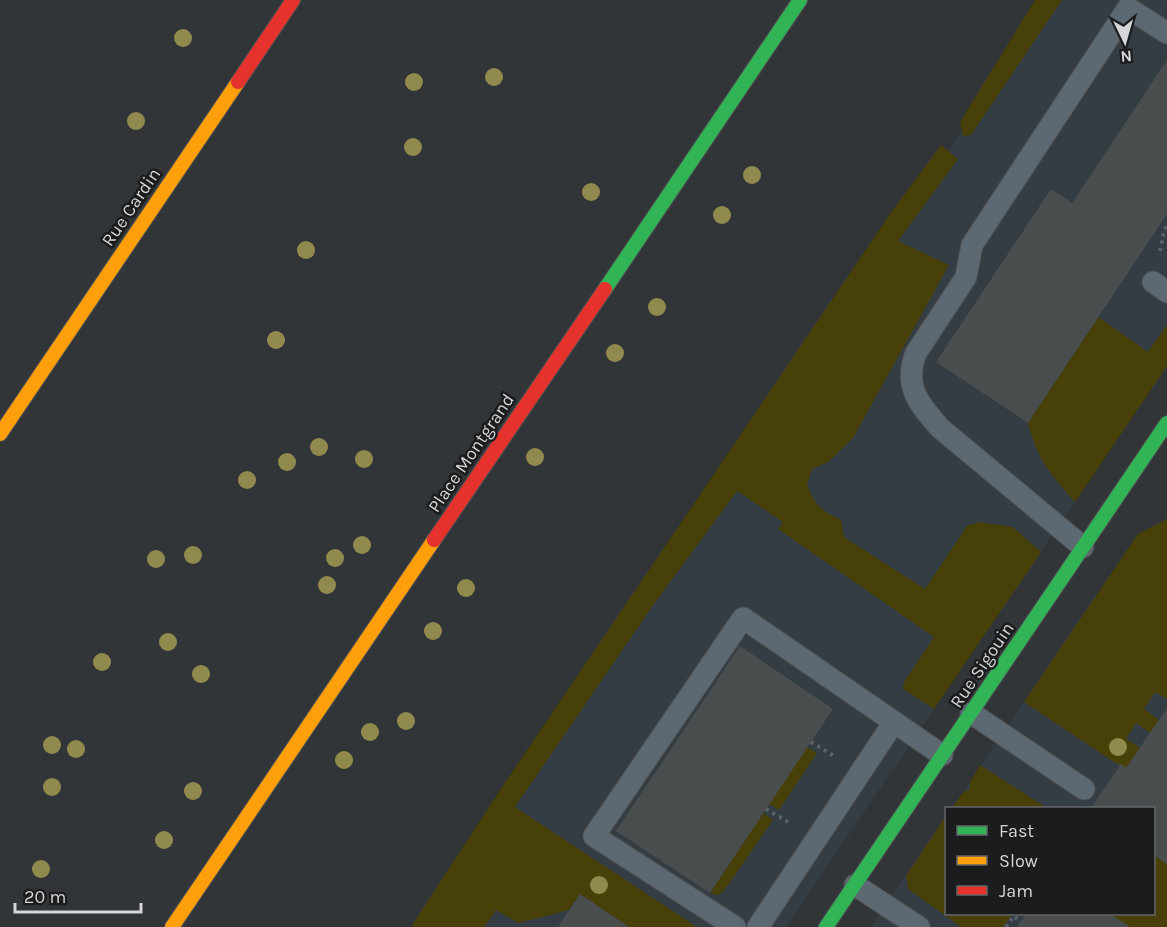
<svg xmlns="http://www.w3.org/2000/svg" width="1167" height="927" viewBox="0 0 1167 927" font-family="Karla,sans-serif">
  <style>
    .built { fill: #343c44 }
    .green { fill: #474109 }
    .building { fill: #4a4d4e }
    .lines { fill: none; stroke-linecap: round; stroke-linejoin: round }
    .lane-casing { stroke: #505253; stroke-width: 23 }
    .fast-casing { stroke: #505253; stroke-width: 16 }
    .slow-casing { stroke: #505253; stroke-width: 16 }
    .jam-casing { stroke: #505253; stroke-width: 16 }
    .path { stroke: #5b636a; stroke-width: 4; stroke-dasharray: 3 4.5; stroke-linecap: butt }
    .lane { stroke: #5c6872; stroke-width: 21 }
    .fast { stroke: #30b455; stroke-width: 14 }
    .slow { stroke: #ff9f0a; stroke-width: 14 }
    .jam { stroke: #e5322d; stroke-width: 14 }
    .tree { fill: #918a4e }
    .labels { text-anchor: middle; dominant-baseline: central; stroke-width: 5; stroke-linejoin: round; paint-order: stroke }
    .street-label { font-size: 18px; fill: #d4d6d9; stroke: #1a1c1e }
  </style>
  <rect width="100%" height="100%" fill="#323537"/>
  <!-- built -->
  <g class="built">
    <polygon points="1050,0 1167,0 1167,366 786,927 422,927"/>
    <polygon points="1167,519 1167,927 871,927 946,816 946,914 1154,914 1154,808 952,808 1138,534"/>
  </g>
  <!-- green -->
  <g class="green">
    <polygon points="1035,0 1062,0 971,135 963,136 960,122"/>
    <path d="M941 145 958 159 898 241 949 265 853 438 828 462 812 469 807 485C816 506 820 510 841 520L844 537 925 589 967 526 979 522 1013 527 1041 552 934 709 903 689 904 682 934 637 778 529 783 522 737 491 656 601 515 807 697 927H629L580 894 569 910 518 923 496 910 484 927H411L500 790 890 214Z"/>
    <path d="M1098 317 1148 352 1166 326 1167 327V366L1075 502C1051 475 1037 459 1028 423Z"/>
    <polygon points="1167,519 1167,699 1155,692 1144,709 1159,720 1150,733 1136,723 1126,739 1141,748 1126,768 1114,762 1024,702 1138,534"/>
    <polygon points="807,747 817,753 779,810 769,804"/>
    <polygon points="980,765 1047,808 952,808 963,792 970,789 970,782"/>
    <polygon points="763,813 773,820 723,892 717,895 710,893"/>
    <polygon points="946,816 946,914 1013,914 1003,927 961,927 908,889 906,876"/>
    <polygon points="1154,855 1167,864 1167,927 1130,927 1110,914 1154,914"/>
  </g>
  <!-- building -->
  <g class="building">
    <polygon points="1167,60 1167,214 1028,423 936,362 1051,189 1072,203"/>
    <polygon points="740,646 833,709 710,893 616,831"/>
    <polygon points="1167,708 1167,864 1154,855 1154,808 1091,808 1121,764 1126,768"/>
    <polygon points="580,894 629,927 558,927"/>
    <polygon points="1026,914 1110,914 1130,927 1017,927"/>
  </g>
  <g class="lines">
    <!-- lane casing -->
    <g class="lane-casing">
      <g id="lane">
        <polyline points="1153,282 1167,292"/>
        <path d="M1083 547 940 428C919 404 903 386 916 353L966 277 972 245 1128 8 1167 33"/>
        <polyline points="971,713 1084,789"/>
        <polyline points="855,885 919,927"/>
        <polyline points="735,927 594,836 743,618 942,755"/>
        <polyline points="758,927 894,722"/>
      </g>
    </g>
    <!-- fast casing -->
    <g class="fast-casing">
      <g id="fast">
        <polyline points="605,289 800,0"/>
        <polyline points="826,927 1167,423"/>
      </g>
    </g>
    <!-- slow casing -->
    <g class="slow-casing">
      <g id="slow">
        <polyline points="0,434 238,82"/>
        <polyline points="172,927 434,540"/>
      </g>
    </g>
    <!-- jam casing -->
    <g class="jam-casing">
      <g id="jam">
        <polyline points="238,82 293,0"/>
        <polyline points="434,540 605,289"/>
      </g>
    </g>
    <!-- path -->
    <g class="path">
      <polyline points="1160,251 1164,231 1167,226"/>
      <polyline points="811,742 834,756"/>
      <polyline points="766,809 788,822"/>
      <polyline points="1006,927 1014,916 1021,922"/>
    </g>
    <!-- lane -->
    <use href="#lane" class="lane"/>
    <!-- fast -->
    <use href="#fast" class="fast"/>
    <!-- slow -->
    <use href="#slow" class="slow"/>
    <!-- jam -->
    <use href="#jam" class="jam"/>
  </g>
  <!-- trees -->
  <g class="tree">
    <circle cx="183" cy="38" r="9"/>
    <circle cx="494" cy="77" r="9"/>
    <circle cx="414" cy="82" r="9"/>
    <circle cx="136" cy="121" r="9"/>
    <circle cx="413" cy="147" r="9"/>
    <circle cx="752" cy="175" r="9"/>
    <circle cx="591" cy="192" r="9"/>
    <circle cx="722" cy="215" r="9"/>
    <circle cx="306" cy="250" r="9"/>
    <circle cx="657" cy="307" r="9"/>
    <circle cx="276" cy="340" r="9"/>
    <circle cx="615" cy="353" r="9"/>
    <circle cx="319" cy="447" r="9"/>
    <circle cx="535" cy="457" r="9"/>
    <circle cx="364" cy="459" r="9"/>
    <circle cx="287" cy="462" r="9"/>
    <circle cx="247" cy="480" r="9"/>
    <circle cx="362" cy="545" r="9"/>
    <circle cx="193" cy="555" r="9"/>
    <circle cx="335" cy="558" r="9"/>
    <circle cx="156" cy="559" r="9"/>
    <circle cx="327" cy="585" r="9"/>
    <circle cx="466" cy="588" r="9"/>
    <circle cx="433" cy="631" r="9"/>
    <circle cx="168" cy="642" r="9"/>
    <circle cx="102" cy="662" r="9"/>
    <circle cx="201" cy="674" r="9"/>
    <circle cx="406" cy="721" r="9"/>
    <circle cx="370" cy="732" r="9"/>
    <circle cx="52" cy="745" r="9"/>
    <circle cx="1118" cy="747" r="9"/>
    <circle cx="76" cy="749" r="9"/>
    <circle cx="344" cy="760" r="9"/>
    <circle cx="52" cy="787" r="9"/>
    <circle cx="193" cy="791" r="9"/>
    <circle cx="164" cy="840" r="9"/>
    <circle cx="41" cy="869" r="9"/>
    <circle cx="599" cy="885" r="9"/>
  </g>
  <g class="labels">
    <!-- street labels -->
    <g class="street-label">
      <text transform="translate(131 207) rotate(-56)">Rue Cardin</text>
      <text transform="translate(471 453) rotate(-56)">Place Montgrand</text>
      <text transform="translate(982 665) rotate(-56)">Rue Sigouin</text>
    </g>
  </g>
  <!-- legend -->
  <rect x="945" y="807" width="210" height="108" fill="#1a1c1e" stroke="#646669" stroke-width="1.5"/>
  <rect x="957" y="826" width="30" height="9" fill="#30b455" stroke="#646669" stroke-width="1.5"/>
  <text x="999" y="837" font-size="18" fill="#d4d6d9">Fast</text>
  <rect x="957" y="856" width="30" height="9" fill="#ff9f0a" stroke="#646669" stroke-width="1.5"/>
  <text x="999" y="867" font-size="18" fill="#d4d6d9">Slow</text>
  <rect x="957" y="886" width="30" height="9" fill="#e5322d" stroke="#646669" stroke-width="1.5"/>
  <text x="999" y="897" font-size="18" fill="#d4d6d9">Jam</text>
  <!-- north arrow -->
  <g transform="translate(1125 42) rotate(175)" stroke="#1a1c1e" stroke-width="4.5" paint-order="stroke">
  <path d="M0-4.5L10 22L0 15L-10 22Z" fill="#d4d6d9"/>
  <text y="-9" font-size="16" font-weight="bold" text-anchor="middle" fill="#d4d6d9">N</text>
  </g>
  <!-- scale -->
  <path d="M15 903v9h126v-9" fill="none" stroke="#d4d6d9" stroke-width="3"/>
  <text x="24" y="903" font-size="18" fill="#d4d6d9" stroke="#1a1c1e" stroke-width="4.5" paint-order="stroke">20 m</text>
</svg>
